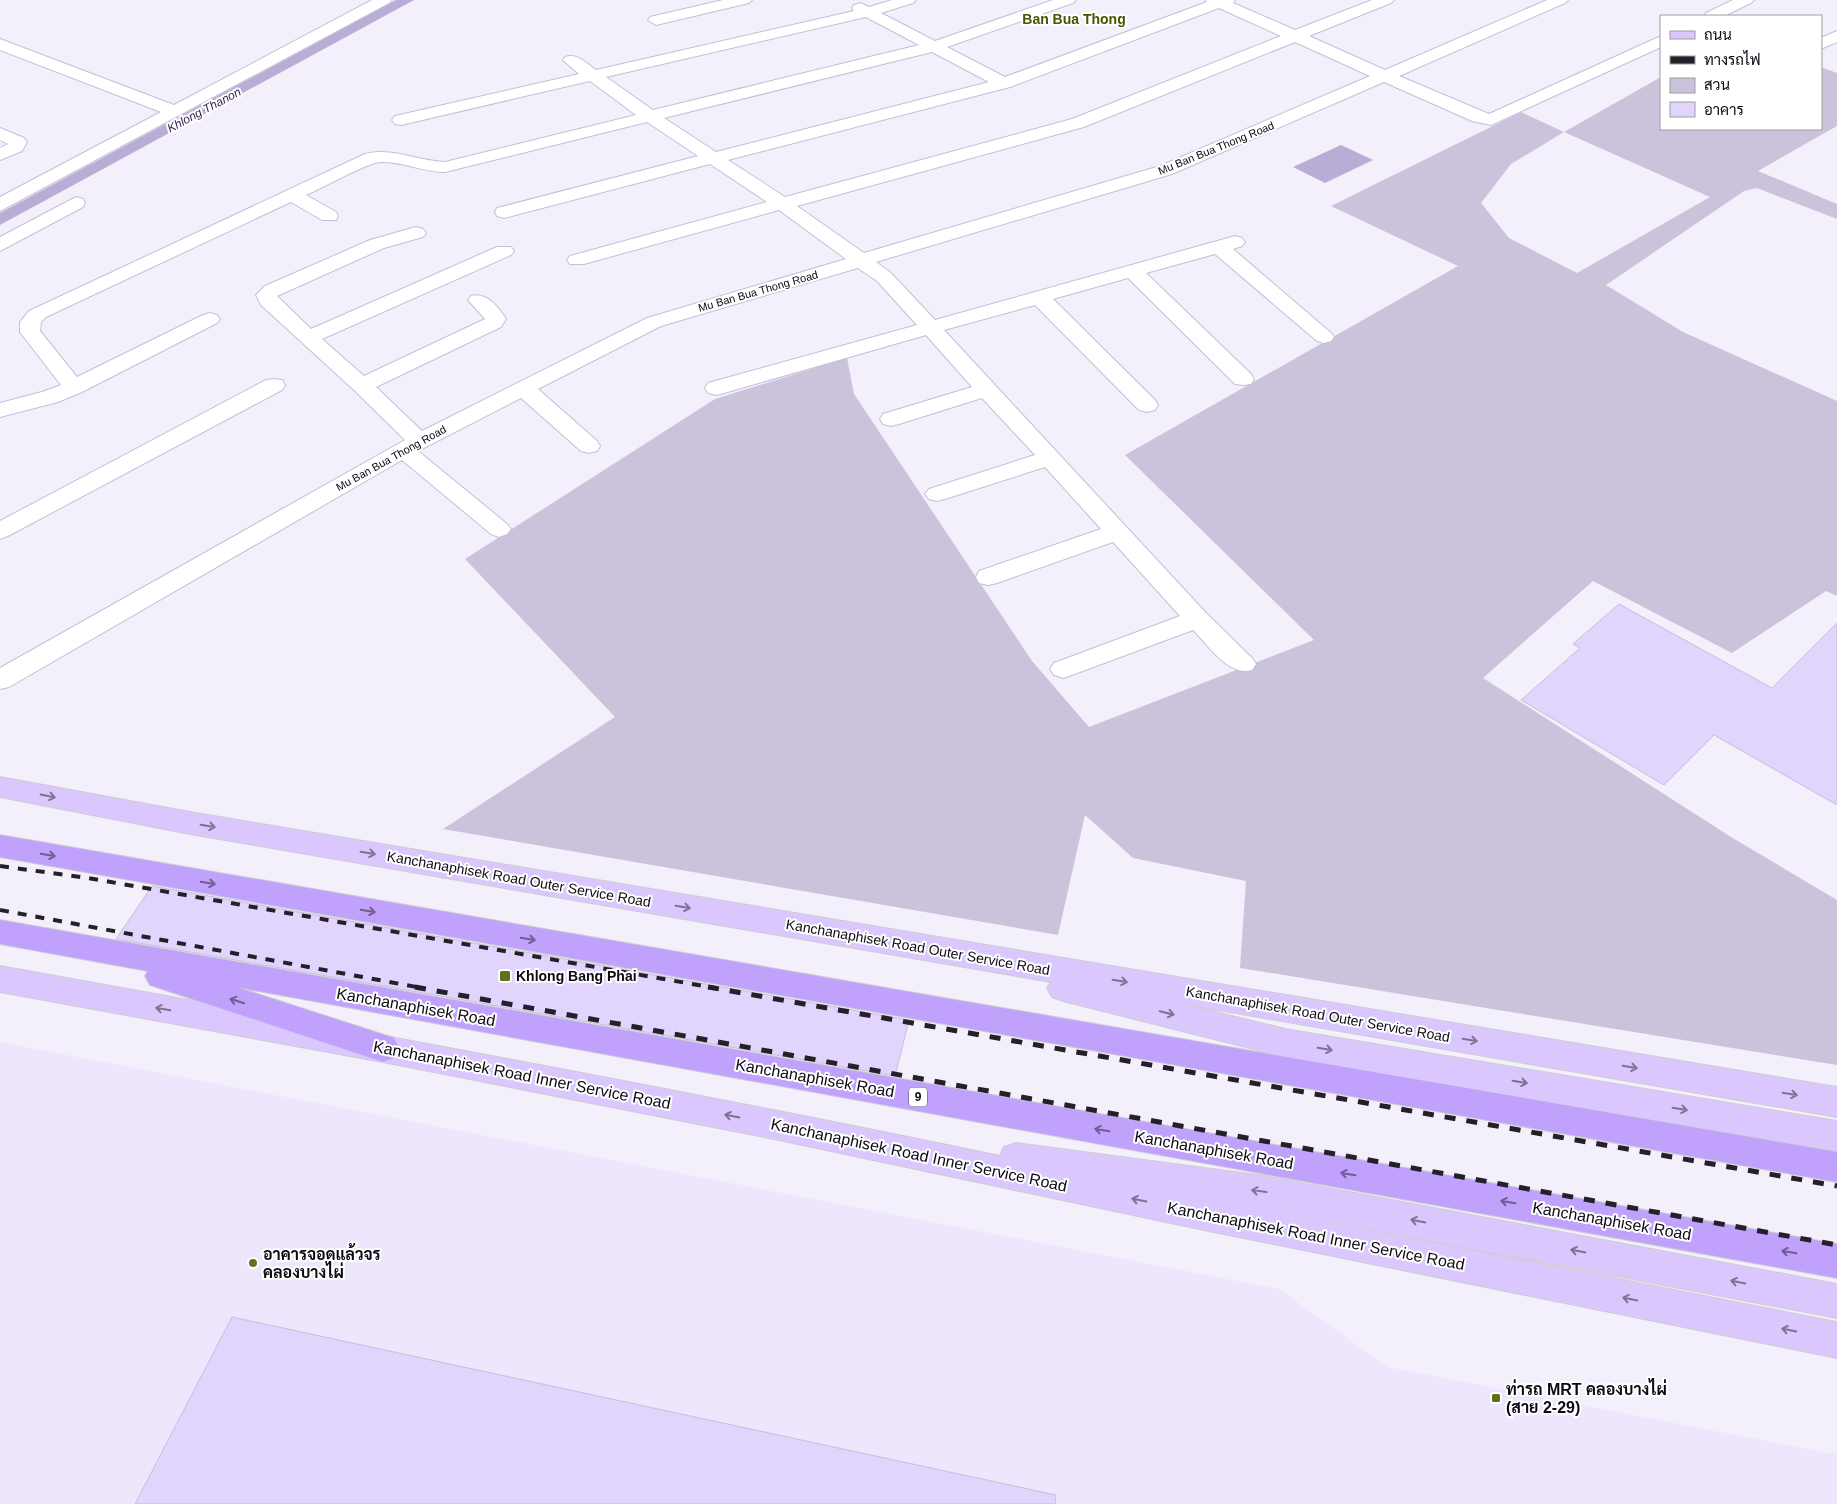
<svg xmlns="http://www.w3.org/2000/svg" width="1837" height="1504" viewBox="0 0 1837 1504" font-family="Helvetica,Sarabun,sans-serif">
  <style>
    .built { fill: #ede6fc }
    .green { fill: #cac3db; fill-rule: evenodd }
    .water { fill: #baadd5 }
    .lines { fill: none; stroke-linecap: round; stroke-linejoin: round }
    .canal { fill: #baadd5; fill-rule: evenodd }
    .building { fill: #e1d4fd; stroke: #c7beda }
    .minor-casing { stroke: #c6bdda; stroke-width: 2 }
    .major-casing { stroke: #ceced0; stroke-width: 2 }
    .highway-casing { stroke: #ceced0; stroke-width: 2 }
    .minor { fill: #fff; fill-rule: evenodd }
    .major { fill: #d9c7fd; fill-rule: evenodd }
    .highway { fill: #c0a1fb; fill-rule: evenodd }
    .rail-far1 { stroke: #23202a; stroke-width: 4; stroke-dasharray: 9 9; stroke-linecap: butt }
    .rail { stroke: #23202a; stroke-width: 5; stroke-dasharray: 11 11; stroke-linecap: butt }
    .oneway { stroke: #7d7294 }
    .oneway2 { stroke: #6f5d93 }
    .poi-dot { fill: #60701c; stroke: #fff; stroke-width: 2 }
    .labels { text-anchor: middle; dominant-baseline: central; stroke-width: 4; stroke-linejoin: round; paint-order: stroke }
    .far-street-label { font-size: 11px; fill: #0c0913; stroke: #fff }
    .far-water-label { font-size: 12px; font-style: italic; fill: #311d4e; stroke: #fff }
    .shield { fill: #fff; stroke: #55535a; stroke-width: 1 }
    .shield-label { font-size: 12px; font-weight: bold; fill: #0c0913 }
    .far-quarter-label { font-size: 14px; font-weight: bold; fill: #475400; stroke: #fff }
    .street-label { font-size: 14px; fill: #0c0913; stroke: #fff }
    .poi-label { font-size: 14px; font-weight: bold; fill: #0c0913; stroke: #fff; text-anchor: start }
    .near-street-label { font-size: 16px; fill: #0c0913; stroke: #fff }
    .near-poi-label { font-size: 16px; font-weight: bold; fill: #0c0913; stroke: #fff; text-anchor: start }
  </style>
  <rect width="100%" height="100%" fill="#f3f0fb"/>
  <!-- built -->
  <polygon class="built" points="0,1042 1279,1289 1387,1367 1833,1454 1837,1452 1837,1504 0,1504"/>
  <!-- green -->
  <path class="green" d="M1821 67 1837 73V126L1758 171 1837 204V219L1757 188 1744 191 1606 285 1683 332 1837 401V596L1826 591 1732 653 1593 581 1483 678 1731 837 1837 900V1065L1240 968 1246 881 1133 858 1085 815 1058 935 443 829 615 717 465 559 715 399 847 358 854 394 1032 661 1089 727 1314 640 1125 455 1458 266 1331 206 1521 112 1564 132 1661 77V129H1821ZM1564 132 1710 197 1577 273 1509 238 1481 203 1511 164Z"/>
  <!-- water -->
  <polygon class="water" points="1341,145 1373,160 1325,183 1293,167"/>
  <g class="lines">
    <!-- canal -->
    <polygon class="canal" points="396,0 414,0 0,225 0,213"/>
  </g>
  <!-- building -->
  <g class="building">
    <polygon points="1619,604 1772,688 1837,623 1837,805 1714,735 1664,785 1521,700 1580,648 1573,644"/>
    <polygon points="152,886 909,1020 895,1076 116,939"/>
    <polygon points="232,1317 1056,1495 1055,1504 135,1504"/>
  </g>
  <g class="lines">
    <!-- minor casing -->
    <g class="minor-casing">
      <g id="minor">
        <polygon points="372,0 392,0 389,3 0,211 0,197 161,112 0,50 0,39 174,105"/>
        <polygon points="723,0 752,0 749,3 656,25 648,20 650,17"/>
        <path d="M892 0H916L913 3 881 13 935 41 1053 0H1076L1073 3 947 47 1005 77 1207 2 1205 0H1235L1233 3 1295 30 1372 0H1394L1391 3 1309 36 1385 70 1547 0H1568L1565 3 1399 76 1489 114 1661 36V47L1491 125 1472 121 1384 82 1172 174 876 262 891 273 935 320 1235 236 1242 238 1245 242 1242 246 1233 249 1331 333 1334 337 1331 341 1324 343 1317 341 1215 254 1146 273 1251 374 1254 379 1251 384 1243 385 1235 384 1128 278 1053 299 1155 400 1158 405 1155 410 1147 412 1139 410 1035 305 944 330 1206 613 1252 658 1256 664 1252 670C1229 677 1208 645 1193 630L1072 675 1063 678 1054 675 1050 669 1054 663 1180 616 1113 542 997 583 988 585 979 583 976 577 979 571 1101 529 1045 467 945 499 937 501 929 499 925 494 929 489 1035 455 982 398 899 424 891 426 883 424 880 419 883 414 972 387 926 335 724 393 716 395 708 393 705 388 708 383 917 325 877 281 858 268 661 326 538 389 597 441 600 446 597 451 589 453 581 451 521 398 418 451 507 524 511 529 507 534 499 537 491 534 402 460 9 687 0 689V668L405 440 354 390 261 305 256 295 265 286 370 240 416 227 423 229 426 233 423 237 384 248 277 296 311 329 497 247H511L514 251 511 255 322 339 364 376 485 319 468 300 471 296C487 292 498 307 506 319L501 327 376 387 422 431 647 318 846 259 779 210 584 264H570L567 260 570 256 767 202 710 164 504 218 497 216 495 212 497 208 698 156 647 122 445 172C423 172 402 161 380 162 367 163 320 189 306 195L336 212 338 216 336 220H322L291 202 46 317 41 322 40 331 77 377 203 315 210 313 217 315 220 319 217 323 82 392 58 402 0 417V403L42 392 61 385 20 332V322L29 311 365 154C393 147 417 161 445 162L636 115 590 81 401 125 395 124 392 120 395 116 579 74 563 60 565 57C577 53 586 63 596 70L854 11 852 8 854 5 860 3 869 7ZM1219 8 1281 36 1072 119 785 197 728 160 1010 87ZM866 17 919 45 653 110 606 77ZM1295 42 1370 76 1160 166 864 253 797 206 1084 127ZM932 52 989 82 716 152 664 118Z"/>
        <polygon points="1733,0 1754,0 1751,3 1724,16 1704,16 1706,13"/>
        <polygon points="1837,31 1837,42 1821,49 1821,38"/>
        <polygon points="0,128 24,138 27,142 22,151 0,160 0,148 8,144 0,140"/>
        <polygon points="76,197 83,199 85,203 83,207 0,251 0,237"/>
        <polygon points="274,379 282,380 285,385 282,390 8,536 0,539 0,521 266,380"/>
      </g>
    </g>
    <!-- major casing -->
    <g class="major-casing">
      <g id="major">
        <polygon points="0,777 190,812 1837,1087 1837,1117 1183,1004 1285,1029 1837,1121 1837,1151 1285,1057 1063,1001 1052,997 1047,988 1051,982 190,834 0,797"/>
        <path d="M0 966C334 1026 668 1087 1000 1156L1004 1147 1016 1143 1265 1176 1837 1284V1318L1231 1203 1837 1322V1358L1204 1230 779 1140 383 1062 0 992Z"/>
      </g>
    </g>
    <!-- highway casing -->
    <g class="highway-casing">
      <g id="highway">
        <polygon points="0,835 1837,1152 1837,1182 0,857"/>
        <polygon points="0,920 1837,1244 1837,1278 236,987 394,1038 399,1048 394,1058 383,1062 150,985 145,976 148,971 0,944"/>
      </g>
    </g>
    <!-- minor -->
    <use href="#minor" class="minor"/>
    <!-- major -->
    <use href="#major" class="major"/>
    <!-- highway -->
    <use href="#highway" class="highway"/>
    <!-- rail-far1 -->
    <g class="rail-far1">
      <polyline points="0,866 88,878 715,988"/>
      <polyline points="0,910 422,988"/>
    </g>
    <!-- rail -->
    <g class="rail">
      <polyline points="415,987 1837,1245"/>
      <polyline points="708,987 1837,1186"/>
    </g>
  </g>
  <!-- one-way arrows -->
  <defs><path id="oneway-shaft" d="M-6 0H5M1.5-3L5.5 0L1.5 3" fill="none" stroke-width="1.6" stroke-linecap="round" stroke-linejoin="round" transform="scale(1.25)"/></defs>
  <g class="oneway">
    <use href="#oneway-shaft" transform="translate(48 796) rotate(11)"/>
    <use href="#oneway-shaft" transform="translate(208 826) rotate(10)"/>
    <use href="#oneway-shaft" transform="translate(368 853) rotate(10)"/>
    <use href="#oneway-shaft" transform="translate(683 907) rotate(10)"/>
    <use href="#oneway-shaft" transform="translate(1120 981) rotate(10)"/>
    <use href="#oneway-shaft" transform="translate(163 1009) rotate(-170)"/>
    <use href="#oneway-shaft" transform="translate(1167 1013) rotate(14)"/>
    <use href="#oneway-shaft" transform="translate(1470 1040) rotate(10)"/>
    <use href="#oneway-shaft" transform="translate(1325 1049) rotate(10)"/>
    <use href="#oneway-shaft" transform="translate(1630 1067) rotate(10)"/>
    <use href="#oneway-shaft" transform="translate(1520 1082) rotate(10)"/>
    <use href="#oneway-shaft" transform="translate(1790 1094) rotate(10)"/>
    <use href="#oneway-shaft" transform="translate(1680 1109) rotate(10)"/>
    <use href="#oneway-shaft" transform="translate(732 1116) rotate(-169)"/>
    <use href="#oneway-shaft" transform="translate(1259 1191) rotate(-172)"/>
    <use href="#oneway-shaft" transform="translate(1139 1200) rotate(-168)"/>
    <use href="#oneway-shaft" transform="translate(1418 1221) rotate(-169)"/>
    <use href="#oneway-shaft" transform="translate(1578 1251) rotate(-169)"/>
    <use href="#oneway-shaft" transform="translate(1738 1282) rotate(-169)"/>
    <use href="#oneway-shaft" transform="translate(1630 1299) rotate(-169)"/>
    <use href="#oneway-shaft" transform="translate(1789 1330) rotate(-169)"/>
  </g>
  <g class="oneway2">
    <use href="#oneway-shaft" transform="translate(48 855) rotate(10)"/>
    <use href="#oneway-shaft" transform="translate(208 883) rotate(10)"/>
    <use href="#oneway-shaft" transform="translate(368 911) rotate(10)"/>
    <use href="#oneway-shaft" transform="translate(528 939) rotate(10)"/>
    <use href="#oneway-shaft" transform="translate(237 1001) rotate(-162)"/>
    <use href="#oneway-shaft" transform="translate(1102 1130) rotate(-170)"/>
    <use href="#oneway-shaft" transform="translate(1348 1174) rotate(-170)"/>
    <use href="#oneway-shaft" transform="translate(1508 1202) rotate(-170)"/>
    <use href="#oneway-shaft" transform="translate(1789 1252) rotate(-170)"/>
  </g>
  <!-- markers -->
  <g class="poi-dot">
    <rect x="499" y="970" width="12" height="12" rx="2.5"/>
    <circle cx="253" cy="1263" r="5"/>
    <rect x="1491" y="1393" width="10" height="10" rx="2.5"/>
  </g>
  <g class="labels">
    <!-- far-street labels -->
    <g class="far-street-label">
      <text transform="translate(1216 148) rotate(-22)">Mu Ban Bua Thong Road</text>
      <text transform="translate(758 291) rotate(-16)">Mu Ban Bua Thong Road</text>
      <text transform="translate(391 458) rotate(-29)">Mu Ban Bua Thong Road</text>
    </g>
    <!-- far-water labels -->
    <g class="far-water-label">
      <text transform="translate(204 110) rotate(-28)">Khlong Thanon</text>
    </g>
    <!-- shield labels -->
    <rect class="shield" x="909" y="1087.5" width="18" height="19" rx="4"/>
    <g class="shield-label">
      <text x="918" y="1097">9</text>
    </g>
    <!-- far-quarter labels -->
    <g class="far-quarter-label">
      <text x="1074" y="19">Ban Bua Thong</text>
    </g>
    <!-- street labels -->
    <g class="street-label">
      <text transform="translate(519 879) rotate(10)">Kanchanaphisek Road Outer Service Road</text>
      <text transform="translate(918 947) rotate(10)">Kanchanaphisek Road Outer Service Road</text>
      <text transform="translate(1318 1014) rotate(10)">Kanchanaphisek Road Outer Service Road</text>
    </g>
    <!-- poi labels -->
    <g class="poi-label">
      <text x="516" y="976">Khlong Bang Phai</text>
    </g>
    <!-- near-street labels -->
    <g class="near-street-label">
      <text transform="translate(416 1007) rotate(10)">Kanchanaphisek Road</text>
      <text transform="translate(522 1075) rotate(11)">Kanchanaphisek Road Inner Service Road</text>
      <text transform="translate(815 1078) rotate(10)">Kanchanaphisek Road</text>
      <text transform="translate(1214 1150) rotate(10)">Kanchanaphisek Road</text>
      <text transform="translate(919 1155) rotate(12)">Kanchanaphisek Road Inner Service Road</text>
      <text transform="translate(1612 1221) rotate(10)">Kanchanaphisek Road</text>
      <text transform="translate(1316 1236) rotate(11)">Kanchanaphisek Road Inner Service Road</text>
    </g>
    <!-- near-poi labels -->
    <g class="near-poi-label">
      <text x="263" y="1254">อาคารจอดแล้วจร<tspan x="263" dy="18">คลองบางไผ่</tspan></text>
      <text x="1506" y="1389">ท่ารถ MRT คลองบางไผ่<tspan x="1506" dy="18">(สาย 2-29)</tspan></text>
    </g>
  </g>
  <!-- legend -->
  <rect x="1660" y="15" width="162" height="115" fill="#ffffff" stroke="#9e9da1"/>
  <rect x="1670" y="31" width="25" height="8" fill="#d9c7fd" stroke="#9e9da1"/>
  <text x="1704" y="40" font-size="15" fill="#0c0913">ถนน</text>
  <rect x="1670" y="56" width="25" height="8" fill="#23202a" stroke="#9e9da1"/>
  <text x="1704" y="65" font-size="15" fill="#0c0913">ทางรถไฟ</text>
  <rect x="1670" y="78" width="25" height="15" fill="#cac3db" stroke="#9e9da1"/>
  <text x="1704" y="90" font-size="15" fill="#0c0913">สวน</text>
  <rect x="1670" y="102" width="25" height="15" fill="#e1d4fd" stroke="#9e9da1"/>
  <text x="1704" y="115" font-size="15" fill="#0c0913">อาคาร</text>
</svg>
